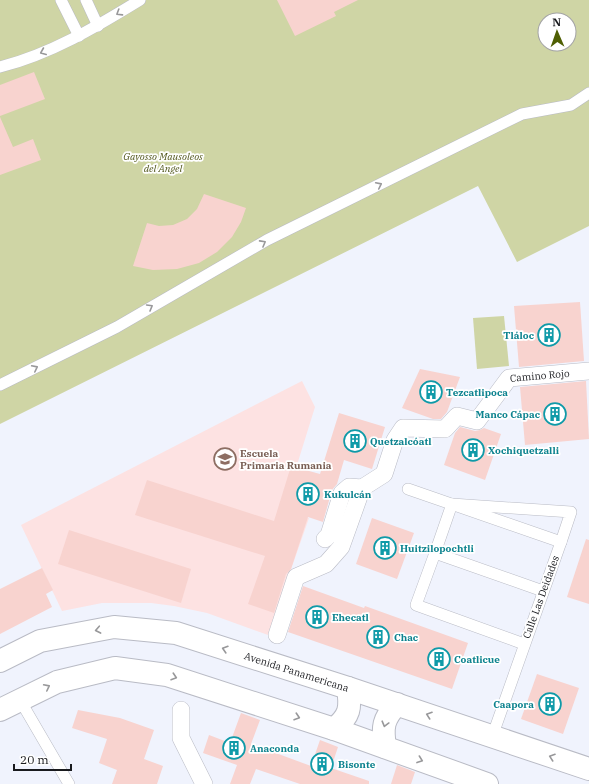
<svg xmlns="http://www.w3.org/2000/svg" width="589" height="784" viewBox="0 0 589 784" font-family="'IBM Plex Serif',serif">
  <style>
    .education { fill: #fde2e2 }
    .green { fill: #cfd5a5; fill-rule: evenodd }
    .building { fill: #f8d3cf }
    .lines { fill: none; stroke-linecap: round; stroke-linejoin: round }
    .service-casing { stroke: #b9bbc5; stroke-width: 12 }
    .pedestrian-casing { stroke: #b9bbc5; stroke-width: 18 }
    .tertiary-casing { stroke: #b9bbc5; stroke-width: 24 }
    .service { stroke: #fff; stroke-width: 11 }
    .pedestrian { stroke: #fff; stroke-width: 17 }
    .tertiary { stroke: #fff; stroke-width: 22 }
    .oneway { stroke: #98989a }
    .labels { text-anchor: middle; dominant-baseline: central; stroke-width: 3.5; stroke-linejoin: round; paint-order: stroke }
    .park-label { font-size: 10px; font-style: italic; fill: #51561c; stroke: #fff }
    .culture-label { font-size: 10px; font-weight: bold; fill: #0d838f; stroke: #fff; text-anchor: start }
    .street-label { font-size: 10px; fill: #191a1e; stroke: #fff }
    .education-label { font-size: 10px; font-weight: bold; fill: #785e54; stroke: #fff; text-anchor: start }
  </style>
  <rect width="100%" height="100%" fill="#f0f3fd"/>
  <!-- education -->
  <polygon class="education" points="302,381 315,407 283,510 309,518 268,635 207,613 174,606 151,603 102,603 62,611 21,525"/>
  <!-- green -->
  <g class="green">
    <path d="M0 0H589V226L517 262 478 186 0 424ZM545 20H569V44H545Z"/>
    <polygon points="504,316 509,366 477,369 473,318"/>
  </g>
  <!-- building -->
  <g class="building">
    <polygon points="277,0 358,0 334,12 336,16 295,36"/>
    <polygon points="34,72 45,99 0,116 0,85"/>
    <polygon points="0,117 13,147 33,139 41,160 0,175"/>
    <polygon points="204,194 246,208 241,222 232,237 217,252 199,263 177,269 153,270 133,266 147,223 159,226 173,225 187,219 197,209"/>
    <polygon points="580,302 584,361 519,367 514,306"/>
    <polygon points="420,369 460,377 447,412 441,419 433,419 402,408"/>
    <polygon points="586,381 589,439 525,445 520,387"/>
    <polygon points="339,413 385,427 372,469 344,460 337,484 332,490 323,522 308,517 291,569 286,574 274,613 248,604 265,556 135,515 147,480 274,521 291,466 320,474"/>
    <polygon points="460,427 475,431 480,430 484,428 501,434 485,480 444,465 455,433"/>
    <polygon points="372,518 414,533 397,579 356,564"/>
    <polygon points="69,530 191,569 181,603 58,564"/>
    <polygon points="586,539 589,540 589,604 567,597"/>
    <polygon points="42,568 53,590 46,594 52,607 0,634 0,589"/>
    <polygon points="303,586 364,608 365,606 468,643 452,689 288,632"/>
    <polygon points="537,674 579,688 563,734 521,719"/>
    <polygon points="78,710 120,718 154,730 144,759 163,766 157,784 112,784 117,770 99,763 107,739 72,728"/>
    <polygon points="241,713 260,720 251,744 311,766 320,740 338,747 331,768 369,781 369,784 300,784 256,769 250,784 230,784 237,765 203,753 209,735 230,743"/>
    <polygon points="397,765 415,772 411,784 391,784"/>
  </g>
  <g class="lines">
    <!-- service casing -->
    <g class="service-casing">
      <g id="service">
        <polyline points="61,0 79,36"/>
        <polyline points="86,0 98,26"/>
        <path d="M0 67C51 54 96 27 140 0"/>
        <polyline points="0,385 117,327 267,240 522,114 571,105 589,93"/>
        <polyline points="408,489 561,542 492,737"/>
        <polyline points="435,553 452,504 571,512 561,542"/>
        <polyline points="524,644 416,605 435,553 543,591"/>
        <polyline points="20,700 69,784"/>
      </g>
    </g>
    <!-- pedestrian casing -->
    <g class="pedestrian-casing">
      <g id="pedestrian">
        <polyline points="325,539 329,535 342,493 349,487 362,488"/>
        <path id="s1" d="M277 635 296 577 326 564 341 547 362 488 384 474 395 440 403 428 445 429 457 416 477 421 509 378 589 371"/>
        <polyline points="181,710 181,738 204,784"/>
      </g>
    </g>
    <!-- tertiary casing -->
    <g class="tertiary-casing">
      <g id="tertiary">
        <path id="s2" d="M0 661 40 641 114 627 176 633 348 688 589 769"/>
        <polyline points="0,710 57,682 115,668 167,675 334,729 487,784"/>
        <path d="M334 729C350 716 351 708 348 688"/>
        <path d="M385 747C382 727 383 719 397 704"/>
      </g>
    </g>
    <!-- service -->
    <use href="#service" class="service"/>
    <!-- pedestrian -->
    <use href="#pedestrian" class="pedestrian"/>
    <!-- tertiary -->
    <use href="#tertiary" class="tertiary"/>
  </g>
  <!-- one-way arrows -->
  <defs><path id="oneway-chevron" d="M-2-3.5L2.5 0L-2 3.5" fill="none" stroke-width="1.6" stroke-linecap="round" stroke-linejoin="round"/></defs>
  <g class="oneway">
    <use href="#oneway-chevron" transform="translate(119 13) rotate(148)"/>
    <use href="#oneway-chevron" transform="translate(43 52) rotate(157)"/>
    <use href="#oneway-chevron" transform="translate(379 185) rotate(-26)"/>
    <use href="#oneway-chevron" transform="translate(263 243) rotate(-29)"/>
    <use href="#oneway-chevron" transform="translate(150 307) rotate(-30)"/>
    <use href="#oneway-chevron" transform="translate(35 368) rotate(-27)"/>
    <use href="#oneway-chevron" transform="translate(98 630) rotate(169)"/>
    <use href="#oneway-chevron" transform="translate(225 649) rotate(-163)"/>
    <use href="#oneway-chevron" transform="translate(174 677) rotate(18)"/>
    <use href="#oneway-chevron" transform="translate(47 687) rotate(-27)"/>
    <use href="#oneway-chevron" transform="translate(429 715) rotate(-161)"/>
    <use href="#oneway-chevron" transform="translate(297 717) rotate(18)"/>
    <use href="#oneway-chevron" transform="translate(385 724) rotate(105)"/>
    <use href="#oneway-chevron" transform="translate(552 757) rotate(-161)"/>
    <use href="#oneway-chevron" transform="translate(420 760) rotate(20)"/>
  </g>
  <!-- icons -->
  <defs>
    <g id="building-ring" transform="scale(1.15)"><circle r="9.5" fill="#fff" stroke="#0f9aa8" stroke-width="1.5"/><path d="M-4-6H4V6H1V3H-1V6H-4ZM-2.5-4.3h1.7v1.8h-1.7ZM.8-4.3h1.7v1.8H.8ZM-2.5-1h1.7V.8h-1.7ZM.8-1h1.7V.8H.8Z" fill="#0f9aa8"/></g>
    <g id="school-ring" transform="scale(1.15)"><circle r="9.5" fill="#fff" stroke="#8d6e63" stroke-width="1.5"/><path d="M0-5L7-2L0 1L-7-2ZM-4 1L0 2.5L4 1V4Q0 6-4 4Z" fill="#8d6e63"/></g>
  </defs>
  <g fill-rule="evenodd">
    <use href="#building-ring" x="549" y="335"/>
    <use href="#building-ring" x="431" y="392"/>
    <use href="#building-ring" x="555" y="414"/>
    <use href="#building-ring" x="355" y="441"/>
    <use href="#building-ring" x="473" y="450"/>
    <use href="#school-ring" x="225" y="459"/>
    <use href="#building-ring" x="308" y="494"/>
    <use href="#building-ring" x="385" y="548"/>
    <use href="#building-ring" x="317" y="617"/>
    <use href="#building-ring" x="378" y="637"/>
    <use href="#building-ring" x="439" y="659"/>
    <use href="#building-ring" x="550" y="704"/>
    <use href="#building-ring" x="234" y="748"/>
    <use href="#building-ring" x="322" y="764"/>
  </g>
  <g class="labels">
    <!-- park labels -->
    <g class="park-label">
      <text x="163" y="156">Gayosso Mausoleos<tspan x="163" dy="12">del Angel</tspan></text>
    </g>
    <!-- culture labels -->
    <g class="culture-label">
      <text x="534" y="335" text-anchor="end">Tláloc</text>
      <text x="446" y="392">Tezcatlipoca</text>
      <text x="540" y="414" text-anchor="end">Manco Cápac</text>
      <text x="370" y="441">Quetzalcóatl</text>
      <text x="488" y="450">Xochiquetzalli</text>
      <text x="324" y="494">Kukulcán</text>
      <text x="400" y="548">Huitzilopochtli</text>
      <text x="332" y="617">Ehecatl</text>
      <text x="394" y="637">Chac</text>
      <text x="454" y="659">Coatlicue</text>
      <text x="534" y="704" text-anchor="end">Caapora</text>
      <text x="250" y="748">Anaconda</text>
      <text x="338" y="764">Bisonte</text>
    </g>
    <!-- street labels -->
    <g class="street-label">
      <text stroke="none"><textPath href="#s1" startOffset="420">Camino Rojo</textPath></text>
      <text transform="translate(541 597) rotate(-70)">Calle Las Deidades</text>
      <text stroke="none"><textPath href="#s2" startOffset="309">Avenida Panamericana</textPath></text>
    </g>
    <!-- education labels -->
    <g class="education-label">
      <text x="240" y="453">Escuela<tspan x="240" dy="12">Primaria Rumania</tspan></text>
    </g>
  </g>
  <!-- north arrow -->
  <g transform="translate(557 32) rotate(358)"><circle r="19" fill="#ffffff" stroke="#a3a3a5"/>
  <path d="M0-3L7 15L0 10L-7 15Z" fill="#4f5f03"/>
  <text y="-6" font-size="11" font-weight="bold" text-anchor="middle" fill="#191a1e">N</text>
  </g>
  <!-- scale -->
  <path d="M14 764v6h57v-6" fill="none" stroke="#191a1e" stroke-width="2"/>
  <text x="20" y="764" font-size="12" fill="#191a1e" stroke="#ffffff" stroke-width="3" paint-order="stroke">20 m</text>
</svg>
